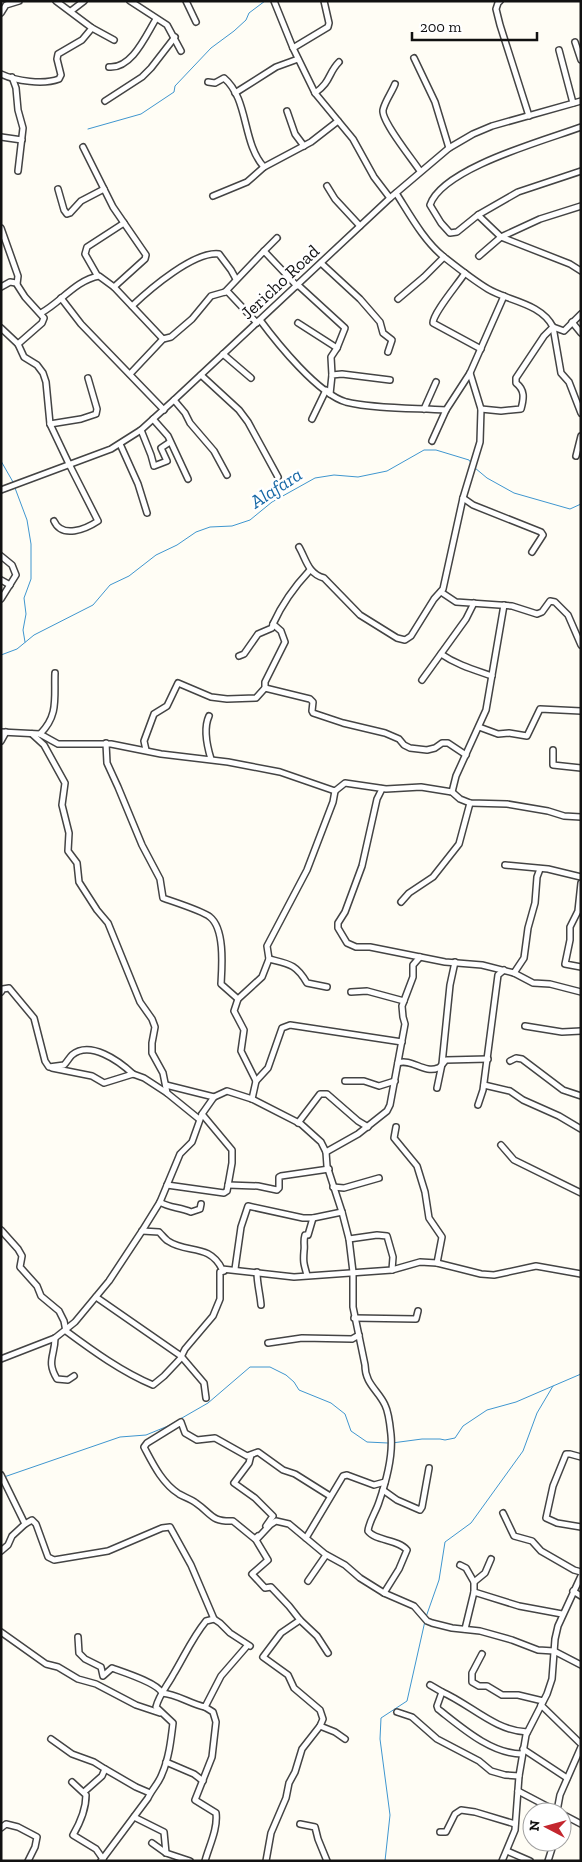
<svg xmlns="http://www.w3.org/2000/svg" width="582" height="1862" viewBox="0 0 582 1862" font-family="'Zilla Slab',serif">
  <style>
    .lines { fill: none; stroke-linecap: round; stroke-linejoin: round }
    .stream { stroke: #3f96cf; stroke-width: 1 }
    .minor-casing { stroke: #444; stroke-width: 8 }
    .minor { stroke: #fff; stroke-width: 5 }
    .labels { text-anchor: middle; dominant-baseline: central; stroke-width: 5; stroke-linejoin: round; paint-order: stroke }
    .street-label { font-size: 18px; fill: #111; stroke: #fff }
    .water-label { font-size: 19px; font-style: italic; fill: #1768a6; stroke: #fff }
  </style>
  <rect width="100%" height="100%" fill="#fffdf5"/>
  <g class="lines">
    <!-- stream -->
    <g class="stream">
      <polyline points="88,129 141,114 174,92 175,86 211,48 234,31 246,20 249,13 265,1"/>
      <polyline points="1,461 13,482"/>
      <polyline points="475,468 487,478 514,493 570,509 581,504"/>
      <polyline points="15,488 27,520 31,544 31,579 24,598 26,614 23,630 25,642"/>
      <polyline points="1,655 17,649 34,635 93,605 110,585 129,576 156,555 177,545 196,532 210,527 232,526 250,520 272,502 315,478 334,475 358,477 387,471 424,450 436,450 469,460 471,463"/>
      <polyline points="392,1443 422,1439 440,1439 445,1440 455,1438 463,1426 487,1410 516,1402 553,1386"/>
      <polyline points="4,1477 120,1437 146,1435 168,1426 208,1403 250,1367 270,1367 286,1375 294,1382 299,1390 331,1403 345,1414 351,1431 367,1442 388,1443"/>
      <polyline points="426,1617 439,1580 445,1542 471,1523 523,1451 537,1413 553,1386 581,1374"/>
      <polyline points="385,1861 390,1815 380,1739 381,1718 407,1701 425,1621"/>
    </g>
    <!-- minor casing -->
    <g class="minor-casing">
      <g id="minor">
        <polyline points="56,1 92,28 114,40"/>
        <polyline points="130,1 167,25 181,51"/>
        <polyline points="186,1 196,22"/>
        <polyline points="274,1 293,48 315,93 353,139 374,177 390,198"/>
        <polyline points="500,1 498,3 496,9 500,25 529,116"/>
        <polyline points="71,11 84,1"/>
        <polyline points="1,13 6,5 19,1"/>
        <polyline points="575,42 581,60"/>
        <polyline points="293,48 328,27 329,23 324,1"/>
        <polyline points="559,50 573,103"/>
        <polyline points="414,58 435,102 449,148"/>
        <path d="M109 67C132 69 146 35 156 19"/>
        <path d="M1 74C16 81 43 85 59 79L61 75 57 59 58 54 82 40 92 28"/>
        <polyline points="12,77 16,88 18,110 23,128 18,171"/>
        <path d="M208 82 215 83 224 78C249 99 242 143 264 167"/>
        <path d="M395 84C392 92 385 101 383 110 381 121 413 160 420 171"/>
        <polyline points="235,93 276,67 298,59"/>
        <path d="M315 93C331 82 328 73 339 62"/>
        <polyline points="105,101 142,77 151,68 175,37"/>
        <polyline points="287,111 295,134 304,146"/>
        <path d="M581 127C546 140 442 168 430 205L441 223 450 233 457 232 478 215 518 192 581 171"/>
        <polyline points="1,137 22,140"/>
        <polyline points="83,147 113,207 146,255 145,259 114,287"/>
        <polyline points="327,186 335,199 360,226"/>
        <polyline points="58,189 64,210 67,214 70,213 81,201 104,189"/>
        <path d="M396 193C410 215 424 241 444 257 458 268 473 280 488 289 508 301 541 303 553 327L561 373 569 382 581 413"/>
        <polyline points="213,196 247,182 264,167 311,142 338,121"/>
        <polyline points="478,215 501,237 570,264 581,271"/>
        <polyline points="1,228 18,276 17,284"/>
        <polyline points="264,251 277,238"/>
        <polyline points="479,256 501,237 540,219 581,206"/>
        <polyline points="321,263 360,299 380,322 383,333 392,340 388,352"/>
        <path d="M465 273C458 284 433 313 433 323L481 349"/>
        <polyline points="97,275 85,254 87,247 124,223"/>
        <polyline points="298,285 345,328 337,348 331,357 332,375"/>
        <polyline points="1,287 10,282 16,283 25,297 44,318 42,323 18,344"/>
        <polyline points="225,292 264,251 297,286"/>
        <polyline points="61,298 81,324 164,410"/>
        <polyline points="398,299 424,277 444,257"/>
        <path d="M132 306C150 289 194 251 219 254L231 270 236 279"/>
        <path d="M41 313C60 303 76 280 99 276L114 287 163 339"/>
        <path d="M260 320C277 343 318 394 346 402 374 409 416 408 446 410"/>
        <polyline points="572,322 581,333"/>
        <polyline points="298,323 337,348"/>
        <polyline points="553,327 564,331 581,314"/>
        <polyline points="1,328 18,344 24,357 37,365 43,373 46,382 50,424 69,464"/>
        <polyline points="223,354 251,378"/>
        <polyline points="130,374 163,339 171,337 192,319 211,296 225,292 228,292 257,323"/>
        <polyline points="201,375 239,410 248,422 278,477"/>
        <polyline points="330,394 332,375 342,374 390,380"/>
        <polyline points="174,400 185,413 190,423 214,451 227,475"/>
        <polyline points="424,409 436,382"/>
        <path d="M481 409 501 411 521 409C524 398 525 390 516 383V378L544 336 553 327"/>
        <polyline points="153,419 168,436 188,479"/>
        <polyline points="312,419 326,390"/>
        <polyline points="50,424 81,419 96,414 97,409 88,378"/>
        <polyline points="141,430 151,455 154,466 167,461 161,448 170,442"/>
        <polyline points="432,441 446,410 470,373 504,296"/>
        <polyline points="120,444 138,484 147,513"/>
        <polyline points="576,456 581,436"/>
        <polyline points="1,490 111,449 141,430 174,400 390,198 449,148 473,134 492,126 581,101"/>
        <polyline points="463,498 473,505 541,532 543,535 532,552"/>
        <path d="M54 521C62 539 86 529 98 521L69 464"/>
        <path d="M299 547C306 559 308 574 324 578L360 615 397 638 405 640 411 636 434 599 443 589 463 498 480 442 481 409 470 373"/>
        <polyline points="1,556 12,565 16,575 1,599"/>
        <polyline points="1,580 10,585"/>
        <polyline points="441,592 456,602 512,606 537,614 542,612 550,601 555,602 568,615 581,645"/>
        <path d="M441 654C457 665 475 670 492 676"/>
        <polyline points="239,656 244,654 258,634 272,628 273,624"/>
        <polyline points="422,680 466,619 474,603"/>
        <polyline points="265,688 310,699 313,702 312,711 313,713 343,723 385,733 399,739 404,745 410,748 427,750 435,748 442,743 448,743 466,755"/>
        <path d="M209 716C203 729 207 746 211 759"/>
        <polyline points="479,727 498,734 509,733 527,736 540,709 581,711"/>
        <polyline points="1,732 40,734 58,744 111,744 161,754 228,762 280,772 335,791 345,783 386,789 421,787 452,792 460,799 470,803 507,804 548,811 564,816 581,817"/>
        <polyline points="32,734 44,745 65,783 62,805 69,833 68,851 77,863 79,882 97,910 108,923 140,1002 152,1019 155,1027 152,1043 152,1053 163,1073 167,1093 199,1119"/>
        <path d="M40 734C59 715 54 698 55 673"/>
        <polyline points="1,741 6,732"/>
        <path d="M106 743 107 763 118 787 142 845 160 879 163 898C174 902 203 911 210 917 225 929 222 967 221 984L238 999"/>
        <path d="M146 750 144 741 154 714 167 706 178 683 211 697 227 699 256 698 265 688V682L285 642 281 631 273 624C282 604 295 586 310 570"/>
        <polyline points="553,750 553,765 581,768"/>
        <polyline points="382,789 377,799 362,866 345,912 338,923 338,928 347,943 356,947 370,947 445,962 482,965 514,973 533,983 550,984 581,992"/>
        <polyline points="452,792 456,776 486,710 504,605"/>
        <polyline points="505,865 548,869 581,877"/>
        <polyline points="581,883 578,911 570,927 570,940 565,964 581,967"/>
        <polyline points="401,902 409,893 433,877 459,844 470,803"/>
        <path d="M269 959C289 964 296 964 307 983L327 987"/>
        <polyline points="514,973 524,958 528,928 535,903 537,877 540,869"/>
        <path d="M1 992 3 989 9 988 34 1018 45 1061 49 1067 64 1065C67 1062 69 1058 72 1055 90 1040 119 1061 133 1074"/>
        <polyline points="351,992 367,991 404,1001"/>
        <polyline points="525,1026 562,1032 581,1031"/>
        <polyline points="510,1061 516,1058 522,1059 563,1090 581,1096"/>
        <path d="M398 1063C411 1058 425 1074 438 1068 441 1067 444 1062 446 1060L488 1059"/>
        <polyline points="52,1068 92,1076 104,1083 133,1074 144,1078 167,1093"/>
        <polyline points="256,1081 268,1068 282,1028 290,1025 402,1042"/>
        <polyline points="345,1081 364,1081 379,1086 395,1081"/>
        <polyline points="166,1085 214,1097"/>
        <polyline points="484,1085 510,1091 523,1100 559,1116 581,1129"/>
        <polyline points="437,1088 442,1064 450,985 455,962"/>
        <polyline points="252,1099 256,1081 241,1051 244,1030 234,1011 238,999 262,977 269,959 267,946 307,870 333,802 335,791"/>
        <polyline points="478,1105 483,1090 498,975 504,970"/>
        <polyline points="298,1123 320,1094 327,1094 358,1121 368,1127"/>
        <polyline points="396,1127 394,1138 417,1166 425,1192 429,1218 442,1237 437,1263"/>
        <polyline points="501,1145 514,1160 581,1193"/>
        <polyline points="326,1152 358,1134 387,1111 390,1105 405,1024 403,1017 402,1006 413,977 413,965 420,957"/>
        <polyline points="167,1185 224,1193 227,1191 232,1163 232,1150 202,1114"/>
        <polyline points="228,1185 258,1186 277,1190 279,1188 279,1177 281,1176 329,1169"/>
        <polyline points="333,1187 344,1188 379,1178"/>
        <path d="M160 1202C169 1208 180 1207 191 1212L200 1209 201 1204"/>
        <path d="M1 1230 18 1249 22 1256 20 1267 37 1286 41 1296 59 1311 64 1321 66 1331C93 1351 122 1372 153 1385L164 1376 180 1359 185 1349 213 1316 220 1299V1272L224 1271"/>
        <path d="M142 1231 159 1232C162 1235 165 1239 168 1241 187 1254 209 1243 222 1269L294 1277 392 1270 420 1262 437 1263 481 1274 494 1275 536 1266 581 1274"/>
        <polyline points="349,1239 377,1235 387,1236 393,1257 392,1270"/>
        <polyline points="235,1269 241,1227 248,1206 303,1218 313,1218 342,1212"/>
        <path d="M257 1272C257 1284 260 1293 261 1305"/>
        <path d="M307 1275C304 1264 303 1263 304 1251 305 1245 303 1242 305 1235H308L313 1218"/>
        <polyline points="96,1297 181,1356 204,1383 206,1398"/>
        <polyline points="354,1318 416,1319 418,1311"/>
        <path d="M55 1338C55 1356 46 1361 57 1379L68 1380 74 1376"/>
        <polyline points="268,1343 302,1338 352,1339 359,1335"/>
        <path d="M1 1359 55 1338 75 1322 109 1281 142 1231 160 1202 180 1154 192 1142 202 1114 214 1097 227 1091 252 1099 301 1124 321 1142 326 1152 327 1166 342 1212 349 1239 353 1272V1307L365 1365C365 1384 378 1390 385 1405 389 1413 390 1425 391 1435 393 1456 386 1482 379 1502 376 1512 369 1521 368 1531 375 1541 398 1539 407 1550L399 1569 384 1593"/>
        <polyline points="251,1455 249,1463 234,1483 255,1498 273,1516 266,1526"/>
        <polyline points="581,1457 570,1454 566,1454 553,1486 546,1518 557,1523 581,1527"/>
        <polyline points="1,1475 25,1524 32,1520 36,1524 48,1557 54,1560 108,1551 162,1528 170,1527 191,1565 214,1619"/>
        <polyline points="383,1490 397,1500 420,1510 422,1507 429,1468"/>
        <polyline points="503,1513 514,1536 532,1541 541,1551 574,1570 581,1572"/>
        <path d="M258 1536 255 1539 233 1521C211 1522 212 1514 196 1503 191 1499 184 1497 179 1494 162 1483 153 1464 144 1447L147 1443 181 1422 185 1433 197 1440 215 1438 247 1456 258 1452 283 1470 295 1474 330 1496"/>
        <polyline points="306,1538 343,1476 347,1475 374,1485 385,1482"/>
        <polyline points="1,1551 8,1545 12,1536 25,1524"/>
        <polyline points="460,1565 466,1568 474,1582"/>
        <polyline points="308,1581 326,1555"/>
        <polyline points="573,1591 581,1596"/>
        <polyline points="474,1592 519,1606 562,1614"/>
        <polyline points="465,1629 474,1592 474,1582 485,1573 491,1559"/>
        <polyline points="1,1632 46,1664 58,1667 78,1679 96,1684 136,1705 160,1713"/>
        <path d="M78 1637 79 1653 85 1659 101 1667 103 1676 112 1668C123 1672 158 1683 162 1693 177 1694 190 1704 205 1707L221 1676 247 1646"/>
        <polyline points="328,1653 317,1636 300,1620 289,1606 271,1587 265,1588 252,1574 268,1560 256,1540 270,1525 276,1521 289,1524 325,1554 345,1565 360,1578 384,1593 414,1606 427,1621 432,1623 452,1628 480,1631 512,1640 538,1650 554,1651 581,1665"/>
        <polyline points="482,1654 472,1673 472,1682 479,1686 487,1686 502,1695 518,1695 543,1701"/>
        <path d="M430 1685 442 1692 437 1706 438 1709C461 1727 491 1754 522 1754"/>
        <path d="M442 1692C470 1704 495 1731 527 1732"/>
        <polyline points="541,1705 581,1744"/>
        <polyline points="397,1712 412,1717 437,1739 479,1761 491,1771 505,1775 519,1776"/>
        <polyline points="320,1726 335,1732 345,1739"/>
        <polyline points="51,1739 72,1754 94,1762 105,1769 102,1776 84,1792"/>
        <polyline points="523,1749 567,1778"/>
        <polyline points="166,1762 194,1774 203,1781"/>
        <polyline points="105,1769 136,1787 150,1793"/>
        <path d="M72 1782 86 1795C86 1809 80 1823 73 1835L96 1849 103 1859"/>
        <polyline points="518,1791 558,1812"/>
        <polyline points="557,1811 560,1795 581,1747"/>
        <polyline points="562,1814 581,1824"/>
        <polyline points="134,1817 164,1832 166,1853"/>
        <polyline points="300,1824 315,1827 318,1839 327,1861"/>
        <polyline points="1,1828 6,1824 18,1827 37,1837 35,1847 28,1861"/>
        <polyline points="440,1832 446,1832 455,1814 461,1810 475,1812 515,1824"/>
        <polyline points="152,1843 166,1853 190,1861"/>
        <polyline points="507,1851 530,1861"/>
        <path d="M101 1861 148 1798C152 1789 159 1783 162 1774 169 1758 171 1740 173 1723L156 1707C159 1695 167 1686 173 1675 184 1657 192 1638 206 1621L214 1619 220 1623 230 1633 250 1646"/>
        <path d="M205 1861C209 1846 218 1829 216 1813L195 1800 212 1757 216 1722 213 1712 205 1707"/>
        <polyline points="266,1861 271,1833 286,1798 289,1783 295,1772 302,1749 320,1726 323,1719 320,1710 294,1688 288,1675 263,1657 281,1633 300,1620"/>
        <polyline points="502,1861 515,1830 519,1776 526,1735 547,1694 552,1679 555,1639 558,1626 581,1576"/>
        <polyline points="548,1861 554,1842"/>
      </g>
    </g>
    <!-- minor -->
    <use href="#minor" class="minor"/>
  </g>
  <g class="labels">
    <!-- street labels -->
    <g class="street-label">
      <text transform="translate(280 282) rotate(-43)">Jericho Road</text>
    </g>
    <!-- water labels -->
    <g class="water-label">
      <text transform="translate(276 488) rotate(-33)">Alafara</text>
    </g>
  </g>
  <!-- border -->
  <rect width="582" height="1862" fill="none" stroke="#111111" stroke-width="5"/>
  <!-- north arrow -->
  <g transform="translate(547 1827) rotate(276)"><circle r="24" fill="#ffffff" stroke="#a0a0a0"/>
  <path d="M0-4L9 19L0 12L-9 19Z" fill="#c4262e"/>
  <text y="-8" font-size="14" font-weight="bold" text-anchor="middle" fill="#111111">N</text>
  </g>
  <!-- scale -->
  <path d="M412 32v8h125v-8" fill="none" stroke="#111111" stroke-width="2.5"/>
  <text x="420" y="32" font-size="15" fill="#111111" stroke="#ffffff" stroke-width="4" paint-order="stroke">200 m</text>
</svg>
